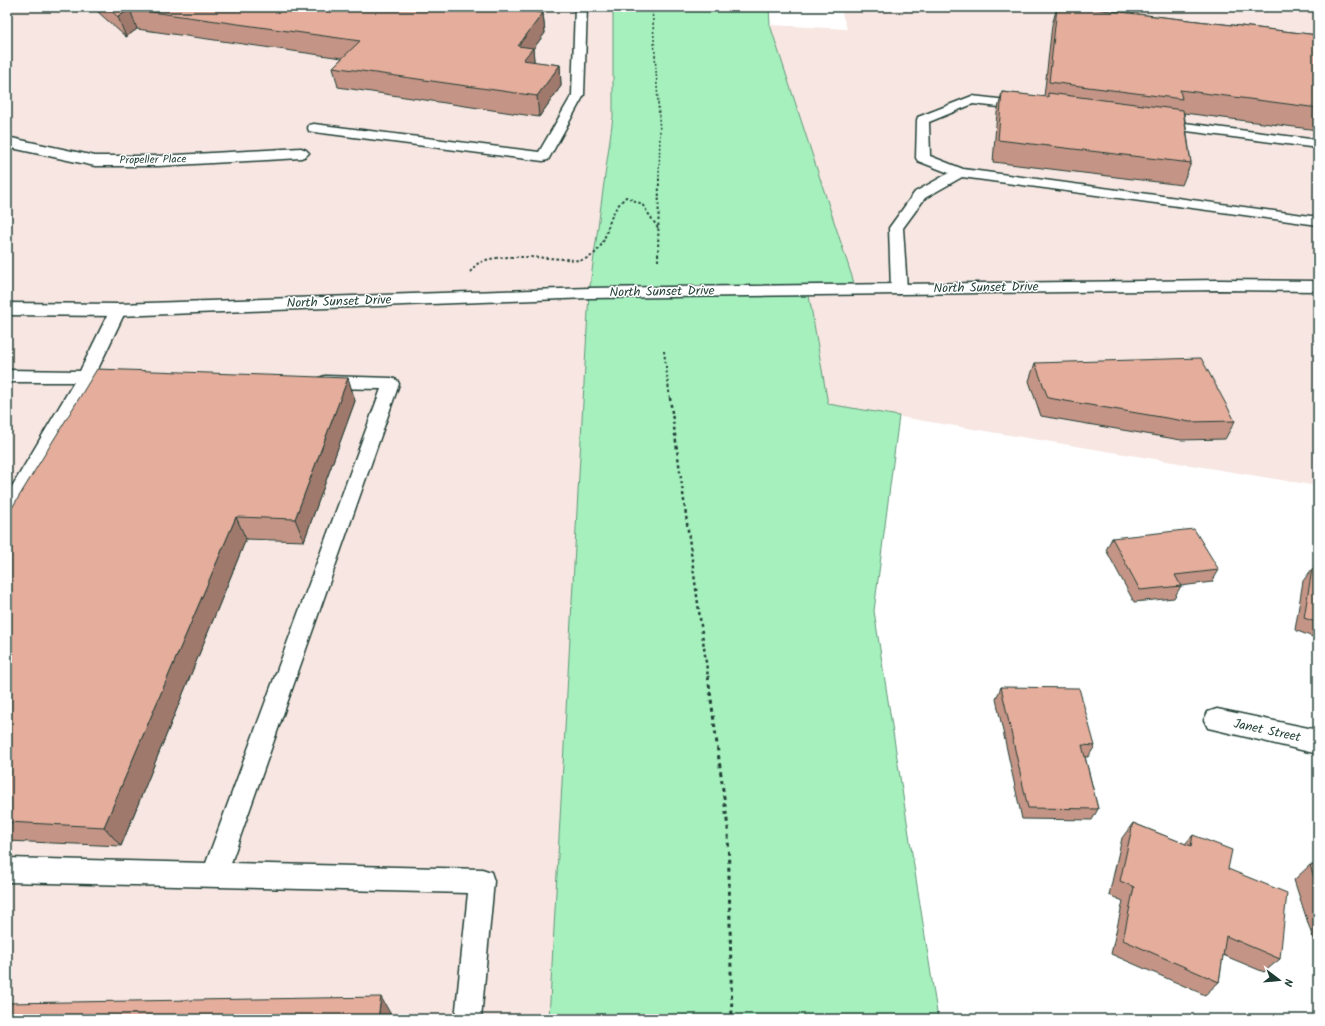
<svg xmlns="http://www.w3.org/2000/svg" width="1325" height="1026" viewBox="0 0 1325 1026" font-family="Kalam,sans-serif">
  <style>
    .built { fill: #f7e6e1 }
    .green { fill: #a6f0be; stroke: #629679 }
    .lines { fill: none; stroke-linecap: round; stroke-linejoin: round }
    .lane-casing { stroke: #1f3d34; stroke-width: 3 }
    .street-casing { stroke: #1f3d34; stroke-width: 3 }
    .secondary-casing { stroke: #1f3d34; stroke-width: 3 }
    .path-far3 { stroke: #1f3d34; stroke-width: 1.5; stroke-dasharray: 2 2; stroke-linecap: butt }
    .path-far2 { stroke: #1f3d34; stroke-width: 2; stroke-dasharray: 2.5 2.5; stroke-linecap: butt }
    .path-far1 { stroke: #1f3d34; stroke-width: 2.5; stroke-dasharray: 3 3; stroke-linecap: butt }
    .path { stroke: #1f3d34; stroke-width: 3; stroke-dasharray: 4 4; stroke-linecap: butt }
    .lane { fill: #fff; fill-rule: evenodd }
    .street { fill: #fff; fill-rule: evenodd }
    .secondary { fill: #fff; fill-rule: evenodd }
    .wall { fill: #c49586; stroke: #1f3d34 }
    .shaded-wall { fill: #a0796d; stroke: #1f3d34 }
    .building { fill: #e4ad9c; stroke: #1f3d34 }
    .labels { text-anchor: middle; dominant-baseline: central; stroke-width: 3; stroke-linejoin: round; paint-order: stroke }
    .far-street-label { font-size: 11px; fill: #1f3d34; stroke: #fff }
    .street-label { font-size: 13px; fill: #1f3d34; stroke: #fff }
  </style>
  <rect width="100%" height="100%" fill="#fff"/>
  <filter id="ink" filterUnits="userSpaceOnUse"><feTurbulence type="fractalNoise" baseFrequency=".025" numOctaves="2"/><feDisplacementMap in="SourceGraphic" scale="8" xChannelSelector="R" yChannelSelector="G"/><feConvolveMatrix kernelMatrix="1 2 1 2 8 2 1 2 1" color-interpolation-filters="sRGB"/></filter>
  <g filter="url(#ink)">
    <!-- built -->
    <g class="built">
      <polygon points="7,7 613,7 613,117 589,293 549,1019 7,1019"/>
      <polygon points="840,7 1318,7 1318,486 828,405 808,290 770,25 847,29"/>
    </g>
    <!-- green -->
    <polygon class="green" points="613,7 769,7 770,25 856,289 808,290 828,404 899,416 874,611 938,1019 549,1019 589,293 613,117"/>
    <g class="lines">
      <!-- lane casing -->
      <g class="lane-casing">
        <g id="lane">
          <polygon points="575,7 587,7 584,95 548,160 543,161 314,132 309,131 308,128 309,125 314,124 539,152 572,95"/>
          <polygon points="972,96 1025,102 1029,103 1031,106 1029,109 1025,110 973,104 929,122 930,156 963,169 1318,217 1318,225 962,177 925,198 903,228 907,289 904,292 899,294 894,292 891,289 889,228 915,192 949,173 918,161 916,158 917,120 918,117"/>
          <polygon points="1161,120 1318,140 1318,148 1156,127 1155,124 1156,121"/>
          <polygon points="118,305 124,307 126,310 97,371 118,371 124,373 126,377 124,381 118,383 91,382 14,516 7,518 7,495 74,382 7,382 7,370 80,371 110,310 112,307"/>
          <polygon points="325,376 391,378 397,380 399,384 231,863 482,869 491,872 494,881 481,1019 455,1019 468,893 7,882 7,858 206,863 381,389 325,388 319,386 317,382 319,378"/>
        </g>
      </g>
      <!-- street casing -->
      <g class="street-casing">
        <g id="street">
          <polygon points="7,137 95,156 158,156 301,148 306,150 309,153 306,156 301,158 158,166 95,166 7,147"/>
          <polygon points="1217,709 1318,730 1318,754 1208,728 1204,720 1208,712"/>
        </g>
      </g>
      <!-- secondary casing -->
      <g class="secondary-casing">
        <polygon id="secondary" points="1219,280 1318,281 1318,291 1219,290 589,298 118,316 7,315 7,303 118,304 589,288"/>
      </g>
      <!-- path-far3 -->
      <polyline class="path-far3" points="652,7 660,133 659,177"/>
      <!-- path-far2 -->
      <g class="path-far2">
        <polyline points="658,261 659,176"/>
        <path d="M470 272C473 269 475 265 479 263 496 253 544 258 564 259 571 259 579 262 585 259 606 251 605 230 613 214 616 207 621 202 626 197L642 204 658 228"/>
        <polyline points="664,351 670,399"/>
      </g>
      <!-- path-far1 -->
      <polyline class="path-far1" points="670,398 708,677"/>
      <!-- path -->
      <polyline class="path" points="708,676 728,828 732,1019"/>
      <!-- lane -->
      <use href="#lane" class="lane"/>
      <!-- street -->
      <use href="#street" class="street"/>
      <!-- secondary -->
      <use href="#secondary" class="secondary"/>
    </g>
    <!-- wall -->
    <g class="wall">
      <polygon points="96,7 541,7 541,9 539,12 543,13 545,33 533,49 534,62 560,65 561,86 539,117 338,87 333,67 342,58 137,29 126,37 98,12"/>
      <polygon points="1057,7 1077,7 1318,35 1318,130 1184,113 1191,163 1182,185 993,162 997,113 1002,92 1044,97 1052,25"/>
      <polygon points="1035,363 1235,421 1225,439 1181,440 1041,416 1029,381"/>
      <polygon points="348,378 355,401 304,541 246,539 121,846 7,841 7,516"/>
      <polygon points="1112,538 1219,570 1212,582 1181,586 1174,598 1134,602 1106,550"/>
      <polygon points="1312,569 1318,571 1318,639 1295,630 1303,581"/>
      <polygon points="1001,687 1095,746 1088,757 1085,757 1098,809 1092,820 1022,819 996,699"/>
      <polygon points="1133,823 1185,844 1193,835 1228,869 1280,959 1264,972 1223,955 1219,982 1205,995 1111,954 1123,901 1109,895 1122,838"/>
      <polygon points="1310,865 1318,866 1318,954 1294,880"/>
    </g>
    <!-- shaded-wall -->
    <g class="shaded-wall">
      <polygon points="525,7 541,7 541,9 525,30 523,10"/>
      <polygon points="130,9 137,29 126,37 118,17"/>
      <polygon points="543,13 545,33 533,49 535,69 523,62 518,46"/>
      <polygon points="560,65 561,86 539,117 537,96"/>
      <polygon points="348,378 355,401 304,541 295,519"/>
      <polygon points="236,517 246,539 121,846 104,827"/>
      <polygon points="381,997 390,1013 389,1019 378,1019"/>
    </g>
    <!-- building -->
    <g class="building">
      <polygon points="107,7 525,7 523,10 543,13 518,46 533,48 523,60 560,65 537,96 333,67 360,41 130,9 118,17"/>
      <polygon points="1057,7 1077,7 1318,35 1318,108 1180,90 1182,99 1049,82"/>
      <polygon points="1002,92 1048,97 1048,93 1183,110 1191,163 998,140"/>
      <polygon points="1201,358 1235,421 1190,422 1048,398 1035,363"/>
      <polygon points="97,369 348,378 295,519 236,517 104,827 7,822 7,516"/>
      <polygon points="1194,529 1219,570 1175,575 1181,586 1140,590 1112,538"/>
      <polygon points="1312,569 1318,571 1318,623 1304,618"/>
      <polygon points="1001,687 1079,688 1095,746 1082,745 1098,809 1028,808"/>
      <polygon points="1133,823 1191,846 1193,835 1232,850 1228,869 1287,893 1280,959 1226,936 1219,982 1123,940 1134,887 1120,881"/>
      <polygon points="1310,865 1318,866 1318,890"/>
      <polygon points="381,997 378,1019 7,1019 7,1003"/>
    </g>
  </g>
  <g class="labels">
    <!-- far-street labels -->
    <g class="far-street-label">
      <text transform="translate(153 160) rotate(-1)">Propeller Place</text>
    </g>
    <!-- street labels -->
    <g class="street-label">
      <text transform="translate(986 288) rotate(-1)">North Sunset Drive</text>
      <text transform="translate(662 292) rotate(-1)">North Sunset Drive</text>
      <text transform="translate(339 302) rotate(-2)">North Sunset Drive</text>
      <text transform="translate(1267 731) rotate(12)">Janet Street</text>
    </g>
  </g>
  <!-- margin -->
  <rect width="1325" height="1026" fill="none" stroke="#fff" stroke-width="24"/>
  <rect x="12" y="12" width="1301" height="1002" fill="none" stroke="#1f3d34" stroke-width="1.5" filter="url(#ink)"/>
  <!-- north arrow -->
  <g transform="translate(1279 980) rotate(106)" stroke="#ffffff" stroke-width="3" paint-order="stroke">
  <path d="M0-3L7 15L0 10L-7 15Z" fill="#1f3d34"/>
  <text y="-6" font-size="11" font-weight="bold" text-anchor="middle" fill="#1f3d34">N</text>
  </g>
</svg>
